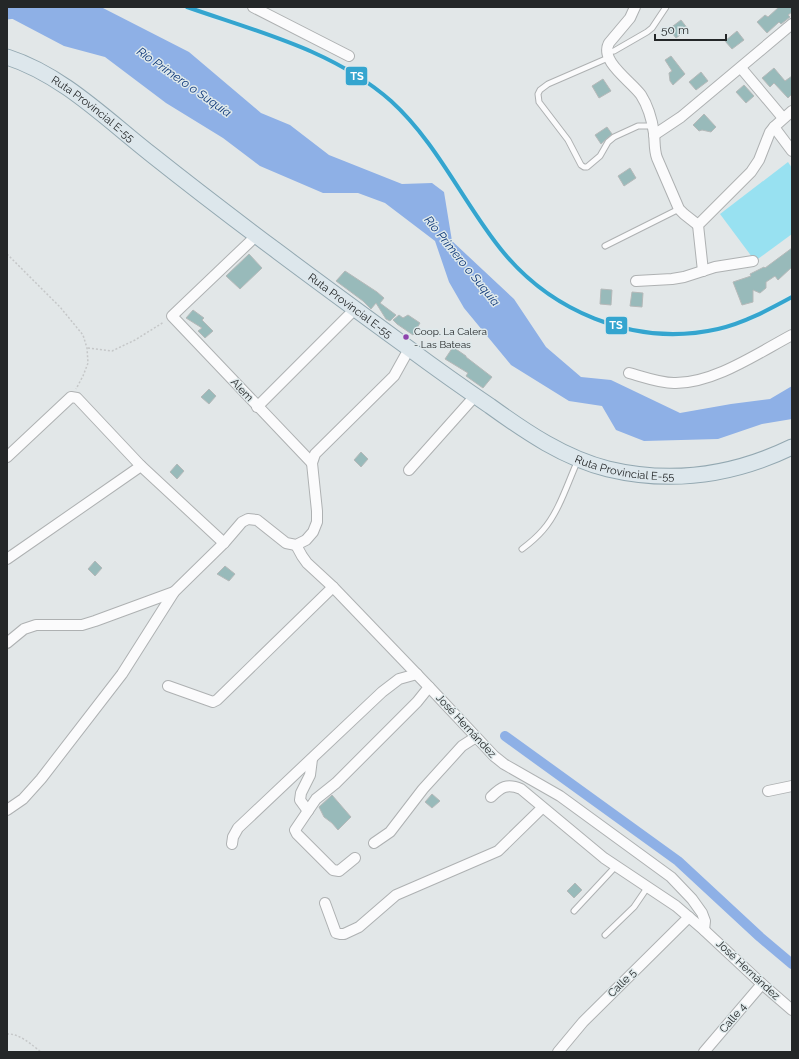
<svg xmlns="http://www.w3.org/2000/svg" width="799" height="1059" viewBox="0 0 799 1059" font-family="Raleway,sans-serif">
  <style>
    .green { fill: #98e1f1 }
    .water { fill: #8eb0e6 }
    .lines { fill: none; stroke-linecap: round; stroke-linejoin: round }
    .stream { stroke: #8eb0e6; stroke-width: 3 }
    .canal { stroke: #8eb0e6; stroke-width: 10 }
    .building { fill: #98baba; stroke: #b5b9b9 }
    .lane-casing { stroke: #aeb1b2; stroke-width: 7 }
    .street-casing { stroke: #aeb1b2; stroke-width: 12 }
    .primary-casing { stroke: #93a8b1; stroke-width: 17 }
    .path { stroke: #c5c7c8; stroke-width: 1.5; stroke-dasharray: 2 2; stroke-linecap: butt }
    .lane { stroke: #fbfbfc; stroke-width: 5 }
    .street { stroke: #fbfbfc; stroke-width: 10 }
    .primary { stroke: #dde7ec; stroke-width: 15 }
    .rail-1-casing { stroke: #dfe9eb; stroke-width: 7 }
    .rail-1 { stroke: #34a5cf; stroke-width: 4 }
    .bus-dot { fill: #8e44ad; stroke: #dfe9eb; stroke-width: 1.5 }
    .labels { text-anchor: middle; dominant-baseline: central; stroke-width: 3; stroke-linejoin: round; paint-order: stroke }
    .bus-label { font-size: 10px; fill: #242728; stroke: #dfe9eb; text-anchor: start }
    .street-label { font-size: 11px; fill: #242728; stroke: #dfe9eb }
    .water-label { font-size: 12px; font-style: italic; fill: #0a3578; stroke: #dfe9eb }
    .line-badge { stroke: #dfe9eb; stroke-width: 1.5 }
    .badge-label { font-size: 11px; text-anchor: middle; font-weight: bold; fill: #fff }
  </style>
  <rect width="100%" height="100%" fill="#e2e7e8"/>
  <!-- green -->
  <polygon class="green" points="788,162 792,168 792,234 755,261 720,214"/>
  <!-- water -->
  <polygon class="water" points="7,7 101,7 189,52 261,113 290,125 329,155 402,184 432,183 444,192 452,241 514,299 546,347 581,377 611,380 680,413 731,404 770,399 792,386 792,419 762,424 718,439 644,441 616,430 602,406 569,401 511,365 464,308 449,282 435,241 385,203 358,193 323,193 260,166 223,138 166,103 105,57 64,46 7,16"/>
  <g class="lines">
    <!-- stream -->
    <polyline class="stream" points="7,18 15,17"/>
    <!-- canal -->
    <polyline class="canal" points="505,736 678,861 760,937 792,964"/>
  </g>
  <!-- building -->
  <g class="building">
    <polygon points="779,7 792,7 792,12 788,15 790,17 781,24 779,22 767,33 757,22 765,15 768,17"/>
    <polygon points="681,20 688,29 676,38 669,29"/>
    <polygon points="737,31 744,40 732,49 725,41"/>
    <polygon points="671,56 685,74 673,85 670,81 669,73 672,71 665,60"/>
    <polygon points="774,68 785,81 792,76 792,94 788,98 774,83 770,87 762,78"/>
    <polygon points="701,72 708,81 696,90 689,82"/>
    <polygon points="603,79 611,91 599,98 592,86"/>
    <polygon points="744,85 754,96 746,103 736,92"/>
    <polygon points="704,114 716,127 711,132 702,130 699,131 693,125"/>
    <polygon points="607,127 612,134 601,144 595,135"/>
    <polygon points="630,168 636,178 624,186 618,176"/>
    <polygon points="792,248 792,267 778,280 775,276 766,282 766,288 760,293 753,290 753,302 742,305 733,282 751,276 750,274 764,267 765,268"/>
    <polygon points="249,254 262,268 240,289 226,276"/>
    <polygon points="345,271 377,292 384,298 380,303 396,315 390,321 386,319 376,303 371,309 363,301 336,281"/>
    <polygon points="601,289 612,290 611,305 600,304"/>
    <polygon points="632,292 643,293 642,307 630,306"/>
    <polygon points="193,310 204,318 202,320 213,331 205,338 198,331 202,328 186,318"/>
    <polygon points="399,315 403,318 408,315 420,323 413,335 397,324 393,320"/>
    <polygon points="453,347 466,356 466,357 492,377 483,388 466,376 468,373 445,359"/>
    <polygon points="209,389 216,396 209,404 201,397"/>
    <polygon points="361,452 368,459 361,467 354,460"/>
    <polygon points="177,464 184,471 177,479 170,472"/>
    <polygon points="95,561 102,568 95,576 88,569"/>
    <polygon points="225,566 235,574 229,581 217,574"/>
    <polygon points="432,794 440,801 432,808 425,802"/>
    <polygon points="332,795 351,817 338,830 332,823 324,817 319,807"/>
    <polygon points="575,883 582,890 574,898 567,891"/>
  </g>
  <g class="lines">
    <!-- lane casing -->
    <g class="lane-casing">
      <g id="lane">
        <polyline points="607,52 614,51 647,32 652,28 666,7"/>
        <polyline points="608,58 548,84 540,90 538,94 539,102 568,140 581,165 584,167 587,167 600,156 608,142 614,137 638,126 653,126"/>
        <polyline points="605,246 679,209"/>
        <path d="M522 549C530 543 537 537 543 530 559 512 568 482 578 460"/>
        <polyline points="574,911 616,866"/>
        <polyline points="605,935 634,907 647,888"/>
      </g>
    </g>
    <!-- street casing -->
    <g class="street-casing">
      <g id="street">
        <polyline points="253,7 349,56"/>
        <path d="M635 7 630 18 609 43C599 61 631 81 641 95 648 106 652 120 654 133 655 142 654 150 657 158L679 209 684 214 698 225"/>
        <polyline points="741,68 783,118"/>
        <polyline points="774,127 792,151"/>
        <polyline points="654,135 681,117 792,24"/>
        <polyline points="257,235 172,316 312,463"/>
        <polyline points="703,271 698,225 751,172 759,160 770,132 774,127 792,111"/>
        <polyline points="636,281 672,279 684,277 715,267 753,261"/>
        <path d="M629 373C644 377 659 383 674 383 713 384 758 353 792 335"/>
        <polyline points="257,407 355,309"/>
        <polyline points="7,457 71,397 77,398 141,466 224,543"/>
        <polyline points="409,470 475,396"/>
        <polyline points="296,545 302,556 307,563 333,587 431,689 494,756 504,764 560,796 671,877 692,899 702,913 705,921 704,930"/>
        <polyline points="7,559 141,466"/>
        <polyline points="7,643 24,629 36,625 82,625 95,621 174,592"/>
        <polyline points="168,686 213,702 217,700 333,587"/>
        <polyline points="768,791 792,786"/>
        <path d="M491 797C501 787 507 783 521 789L604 858 676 906 704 930 762 984 792 1010"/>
        <polyline points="7,810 23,799 41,779 122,674 174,592 224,543 242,522 248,519 257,520 286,543 296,545 306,540 313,532 317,522 317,511 312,463 315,454 394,376 409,349"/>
        <polyline points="308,811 300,800 301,793 310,775 312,759"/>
        <polyline points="374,843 390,832 423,789 462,746 476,737"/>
        <polyline points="232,844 233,837 238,828 382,692 399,679 417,674"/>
        <polyline points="355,858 339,871 333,870 297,834 295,830 316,799 336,783 417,702 429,687"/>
        <polyline points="325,903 336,933 340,934 344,934 359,927 396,895 498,851 542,808"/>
        <polyline points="558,1052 583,1022 689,917"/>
        <polyline points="704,1052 762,984"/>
      </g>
    </g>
    <!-- primary casing -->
    <g class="primary-casing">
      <g id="primary">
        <path id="s1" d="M7 57C63 75 106 119 152 155 235 221 321 284 407 347 434 367 462 387 490 406 526 432 564 458 608 469 671 484 734 475 792 447"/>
      </g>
    </g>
    <!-- path -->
    <g class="path">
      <polyline points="7,254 60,307 83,335 87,348 88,363 83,376 76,389"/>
      <polyline points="88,348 112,351 135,340 164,322"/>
      <path d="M7 1034C19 1033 32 1045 41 1052"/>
    </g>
    <!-- lane -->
    <use href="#lane" class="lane"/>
    <!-- street -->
    <use href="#street" class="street"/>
    <!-- primary -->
    <use href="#primary" class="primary"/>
    <!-- rail-1 casing -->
    <g class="rail-1-casing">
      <path id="rail-1" d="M187 7C258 32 333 50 391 101 435 141 460 196 496 243 547 311 634 348 718 329 744 323 768 310 792 297"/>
    </g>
    <!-- rail-1 -->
    <use href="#rail-1" class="rail-1"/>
  </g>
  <!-- markers -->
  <circle class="bus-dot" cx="406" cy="337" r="3.5"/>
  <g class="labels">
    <!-- bus labels -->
    <g class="bus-label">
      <text x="414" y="331">Coop. La Calera<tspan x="414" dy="13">- Las Bateas</tspan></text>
    </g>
    <!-- street labels -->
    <g class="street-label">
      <text stroke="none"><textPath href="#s1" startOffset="101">Ruta Provincial E-55</textPath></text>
      <text stroke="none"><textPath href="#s1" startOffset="425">Ruta Provincial E-55</textPath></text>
      <text transform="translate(242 390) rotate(47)">Alem</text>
      <text stroke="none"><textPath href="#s1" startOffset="748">Ruta Provincial E-55</textPath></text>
      <text transform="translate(466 726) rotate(47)">José Hernández</text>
      <text transform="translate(748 970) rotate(43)">José Hernández</text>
      <text transform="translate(622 983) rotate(-45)">Calle 5</text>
      <text transform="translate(733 1018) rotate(-50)">Calle 4</text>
    </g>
    <!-- water labels -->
    <g class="water-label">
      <text transform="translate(184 82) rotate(35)">Río Primero o Suquía</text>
      <text transform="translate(462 261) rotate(51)">Río Primero o Suquía</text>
    </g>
  </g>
  <g class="line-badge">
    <rect x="345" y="66" width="23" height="20" rx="4" fill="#34a5cf"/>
    <rect x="605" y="316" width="23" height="19" rx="4" fill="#34a5cf"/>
  </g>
  <g class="badge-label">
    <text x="357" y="80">TS</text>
    <text x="616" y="329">TS</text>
  </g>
  <!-- border -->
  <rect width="799" height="1059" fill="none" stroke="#242728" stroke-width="16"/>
  <!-- scale -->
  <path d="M655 34v6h71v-6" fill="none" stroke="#242728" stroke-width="2"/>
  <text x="661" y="34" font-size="12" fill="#242728" stroke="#dfe9eb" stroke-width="3" paint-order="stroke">50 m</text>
</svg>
